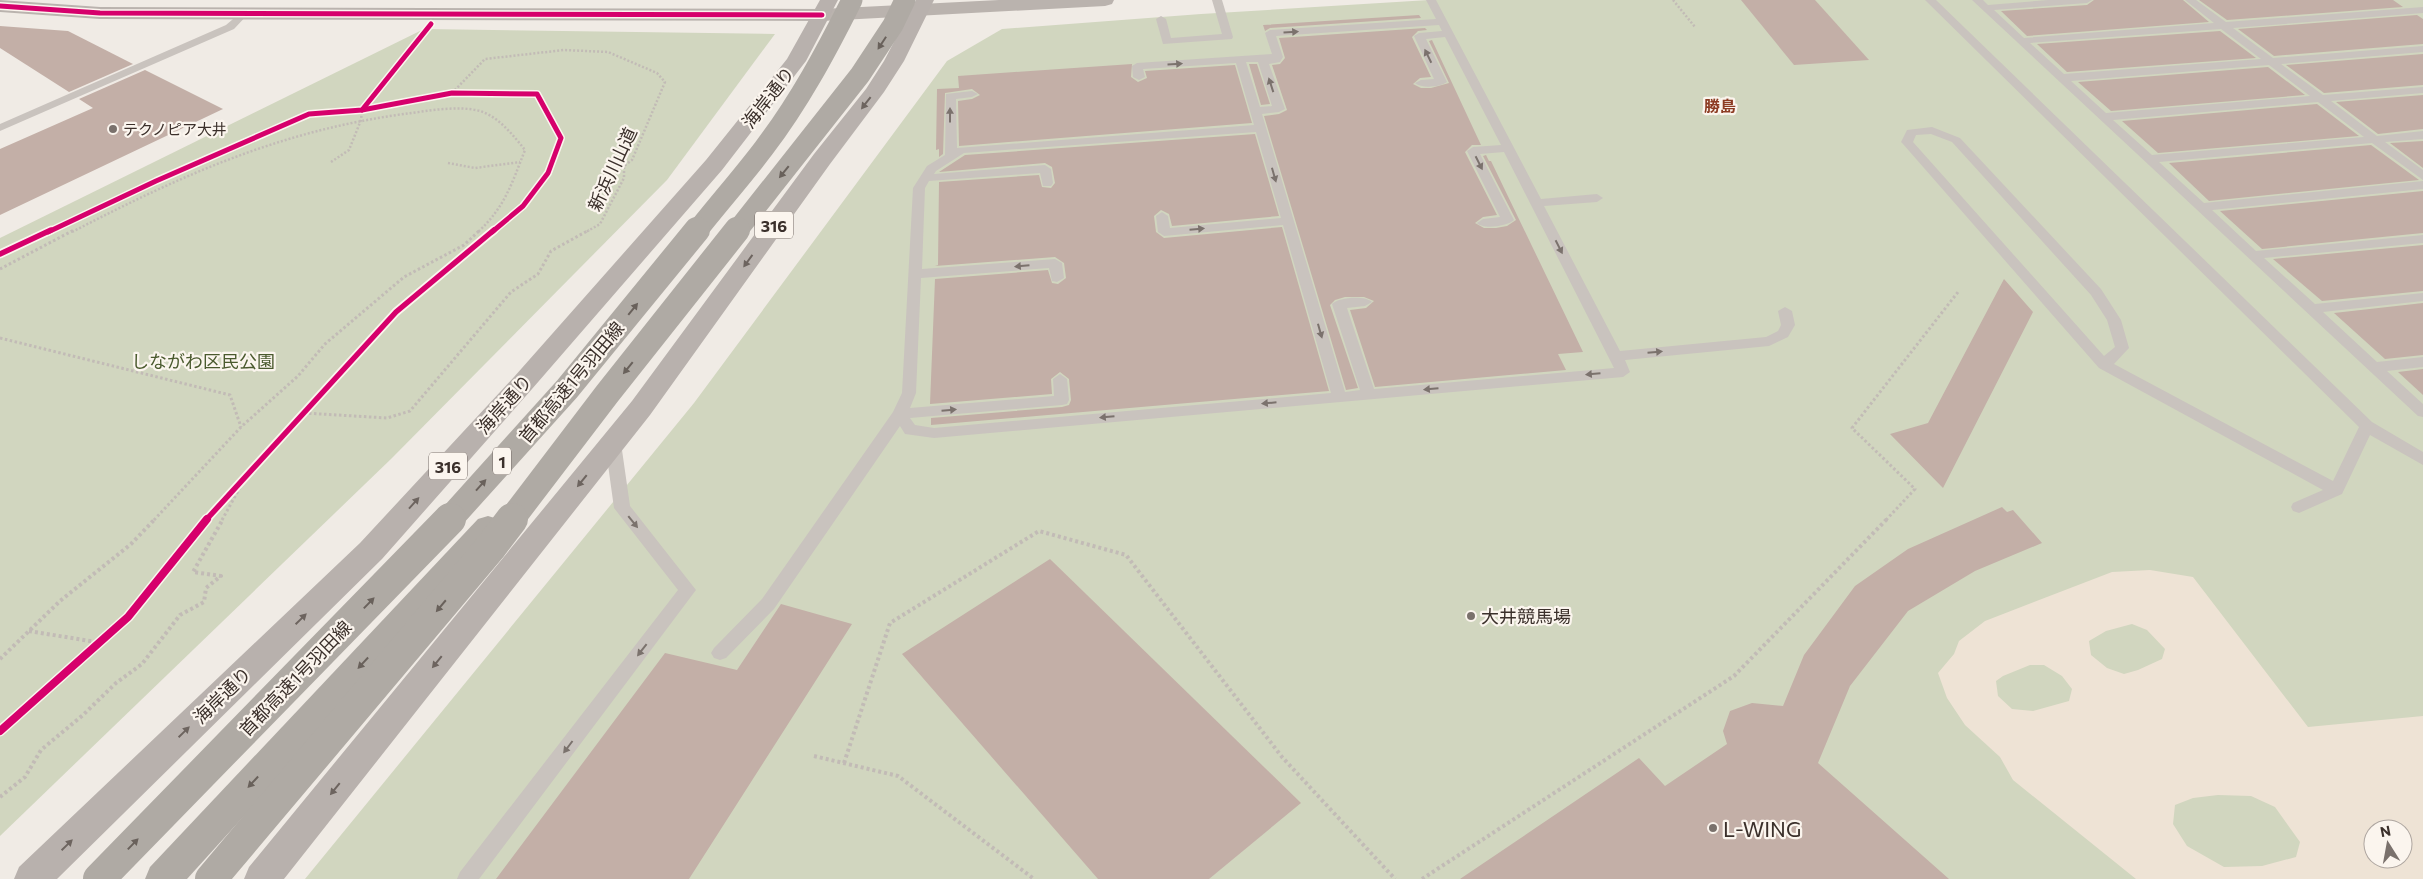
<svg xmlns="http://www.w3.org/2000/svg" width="2423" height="879" viewBox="0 0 2423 879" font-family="Commissioner,'Noto Sans JP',sans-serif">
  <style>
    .green { fill: #d1d6bf; fill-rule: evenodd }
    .plaza { fill: #eee3d5; fill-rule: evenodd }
    .building { fill: #c3afa7 }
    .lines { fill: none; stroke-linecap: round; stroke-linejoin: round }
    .path-far2 { stroke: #c2bbb6; stroke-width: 2.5; stroke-dasharray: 2 2; stroke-linecap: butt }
    .path-far1 { stroke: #c2bbb6; stroke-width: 3; stroke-dasharray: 2.5 2.5; stroke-linecap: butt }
    .path { stroke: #c2bbb6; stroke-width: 4; stroke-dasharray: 3 3; stroke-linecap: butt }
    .lane { fill: #c9c3be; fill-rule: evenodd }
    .secondary { fill: #bab3ae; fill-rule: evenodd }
    .primary { fill: #b8b1ad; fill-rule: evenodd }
    .highway { fill: #afaaa4; fill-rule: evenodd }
    .highway-bridge-far2 { stroke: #afaaa4; stroke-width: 21 }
    .highway-bridge-far1 { stroke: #afaaa4; stroke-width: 26 }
    .highway-bridge { stroke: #afaaa4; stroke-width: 32 }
    .cycleway-far2-casing { stroke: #fbf5ee; stroke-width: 8 }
    .cycleway-far1-casing { stroke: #fbf5ee; stroke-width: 9 }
    .cycleway-casing { stroke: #fbf5ee; stroke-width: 11 }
    .cycleway-far2 { stroke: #d6006c; stroke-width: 5 }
    .cycleway-far1 { stroke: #d6006c; stroke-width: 5.5 }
    .cycleway { stroke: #d6006c; stroke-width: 8 }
    .oneway { fill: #7b726d }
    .oneway2 { fill: #69615b }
    .oneway3 { fill: #6d645f }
    .poi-dot { fill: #7a716c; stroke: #fbf5ee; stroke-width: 2 }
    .labels { text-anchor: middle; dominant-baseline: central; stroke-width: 4.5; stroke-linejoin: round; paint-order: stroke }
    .far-poi-label { font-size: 15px; fill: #3b302b; stroke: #fbf5ee; text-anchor: start }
    .far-quarter-label { font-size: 16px; font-weight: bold; fill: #8c3b22; stroke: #fbf5ee }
    .shield { fill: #fbf5ee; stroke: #756b66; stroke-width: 1 }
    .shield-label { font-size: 16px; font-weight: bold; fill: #3b302b }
    .street-label { font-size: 18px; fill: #3b302b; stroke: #fbf5ee }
    .park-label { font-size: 18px; fill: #4a5a2e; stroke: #fbf5ee }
    .poi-label { font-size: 18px; fill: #3b302b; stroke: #fbf5ee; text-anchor: start }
    .near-poi-label { font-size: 21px; fill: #3b302b; stroke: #fbf5ee; text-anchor: start }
  </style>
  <rect width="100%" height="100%" fill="#f0ebe5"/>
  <!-- green -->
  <g class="green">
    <path d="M1429 0H2423V879H305L694 403 947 61 1002 29 1201 14ZM2373 829H2403V859H2373Z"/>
    <polygon points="424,29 775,34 667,180 391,459 0,836 0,238"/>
  </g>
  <!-- plaza -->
  <path class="plaza" d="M2150 570 2193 577 2308 727 2423 716V879H2136L2013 780 2000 757 1965 725 1947 698 1938 673 1954 654 1959 641 1985 621 2112 572ZM2132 624 2147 630 2165 649 2162 659 2138 670 2124 674 2107 668 2091 655 2089 641 2106 631ZM2030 665H2044L2062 676 2072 689 2069 701 2033 711 2012 709 1998 696 1996 681 2003 676ZM2218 795 2251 796 2275 807 2300 842 2296 857 2262 866 2224 867 2187 846 2173 824 2175 805 2193 798ZM2373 829H2403V859H2373Z"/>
  <!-- building -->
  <g class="building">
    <polygon points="1741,0 1815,0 1869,60 1794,65"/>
    <polygon points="2094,0 2183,0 2209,22 2027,36 2001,11 2087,5"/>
    <polygon points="2199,0 2393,0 2403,7 2227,20"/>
    <polygon points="1419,15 1421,18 1270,28 1265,31 1263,25"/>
    <polygon points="2417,15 2423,19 2423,44 2274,56 2238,29"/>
    <polygon points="0,26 68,31 133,64 69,92 0,48"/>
    <polygon points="1425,28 1427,30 1418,31 1412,37 1431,77 1420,78 1413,84 1421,88 1431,88 1449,83 1429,41 1432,40 1481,145 1472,145 1465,152 1497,215 1483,217 1475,223 1484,228 1496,228 1507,226 1516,220 1483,156 1486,155 1489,161 1491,161 1583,352 1558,354 1566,370 1375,387 1350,310 1366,308 1374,301 1364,297 1345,297 1335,300 1330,305 1358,388 1346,390 1264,116 1279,114 1287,110 1272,65 1280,64 1285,58 1279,38"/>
    <polygon points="2220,31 2256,58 2067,72 2037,44"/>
    <polygon points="2423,54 2423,85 2324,93 2286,65"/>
    <polygon points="1132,64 1131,77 1138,82 1147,78 1145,71 1235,65 1252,123 959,146 958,101 972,99 980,95 972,89 945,93 943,154 939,157 939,149 936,150 937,89 959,88 958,76"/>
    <polygon points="1249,64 1257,64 1270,104 1261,105"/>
    <polygon points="2268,67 2305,95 2111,111 2078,82"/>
    <polygon points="145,70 223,109 0,215 0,149 93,108 79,99"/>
    <polygon points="2423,95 2423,129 2378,134 2336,102"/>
    <polygon points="2317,104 2359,136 2158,153 2122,121"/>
    <polygon points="1255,134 1279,216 1172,226 1169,214 1161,210 1154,216 1156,232 1164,238 1282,227 1329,391 931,425 931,418 1062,407 1069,405 1071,400 1069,379 1060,372 1051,379 1052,394 930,404 935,279 1048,270 1052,283 1058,284 1066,278 1064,263 1055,257 935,266 938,265 939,182 1039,175 1042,187 1051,188 1055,183 1052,167 1045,163 939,172 965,155"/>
    <polygon points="2423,141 2423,168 2390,143"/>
    <polygon points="2371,145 2419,180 2209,201 2169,163"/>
    <polygon points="2423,191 2423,233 2262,249 2220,211"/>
    <polygon points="2423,245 2423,291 2322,301 2273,259"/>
    <polygon points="2004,279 2033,312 1943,488 1890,434 1928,423"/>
    <polygon points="2423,303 2423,355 2385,359 2334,313"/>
    <polygon points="2423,369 2423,395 2398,372"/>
    <polygon points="2002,507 2007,512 2013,510 2042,543 1975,571 1908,611 1850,686 1818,763 1949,879 1460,879 1639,758 1665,786 1727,744 1723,731 1730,711 1752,703 1783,706 1804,655 1855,586 1908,549"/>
    <polygon points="1050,559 1301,803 1209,879 1098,879 902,654"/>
    <polygon points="781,604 852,624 689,879 496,879 665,653 737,670"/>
  </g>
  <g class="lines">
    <!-- path-far2 -->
    <g class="path-far2">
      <polyline points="1673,0 1695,27"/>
      <polyline points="452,93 485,59 564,50 608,52 657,73 665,82 632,160 624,166 624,178 600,224 586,232"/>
      <polyline points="331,162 349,150 361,120 362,110"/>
      <polyline points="448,163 475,168 520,162"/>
      <path d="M72 232C182 175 280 131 404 114 428 111 457 105 480 111 499 117 513 135 525 150 512 183 505 207 478 232"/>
    </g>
    <!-- path-far1 -->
    <g class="path-far1">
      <polyline points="0,269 74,230"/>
      <polyline points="0,338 230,395 241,427"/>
      <polyline points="304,413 387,418 410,411 511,292 538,274 551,251 589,230"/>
      <polyline points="154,520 241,427 298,376 325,344 404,277 464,245 480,230"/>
      <polyline points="222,520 249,471"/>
      <polyline points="1886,520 1915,489 1852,428 1958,292"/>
    </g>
    <!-- path -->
    <g class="path">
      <polyline points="29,631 102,643"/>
      <polyline points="0,659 60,601 131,544 155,519"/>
      <polyline points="814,756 898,776 1034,879"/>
      <polyline points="844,763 890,623 1039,531 1126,555 1282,757 1395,879"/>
      <polyline points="0,797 25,777 41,750 83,715 116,683 142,664 180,615 204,602 206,588 221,576 193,572 223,519"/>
      <polyline points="1422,879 1734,676 1887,519"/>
    </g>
    <!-- lane -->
    <g class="lane">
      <polygon points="1212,0 1222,0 1233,37 1232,39 1163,44 1156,19 1161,16 1166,19 1171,38 1222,34"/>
      <path d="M1426 0H1436L1541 199 1597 194 1603 198 1597 202 1544 206 1620 351 1766 337 1778 331 1781 325 1778 311 1785 307 1792 311 1795 325 1788 337 1769 346 1625 360 1630 372 1623 377 934 438 905 434 900 426 774 609 726 658 720 660 714 658 711 653 714 648 762 599 893 412 902 393 913 188 927 166 945 155 946 94 972 91 978 94 972 97 956 99 957 148 1254 125 1236 63 1143 69 1145 77 1139 80 1133 77 1132 66 1137 63 1272 54 1265 33 1270 30 1436 19ZM1439 25 1442 31 1419 33 1414 36 1434 79 1421 80 1415 83C1422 89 1440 87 1447 82L1426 39 1445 37 1501 145 1473 147 1467 151 1500 217 1483 219 1477 223C1483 230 1508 226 1514 220L1480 154 1504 152 1614 368 1374 389 1347 308 1365 306 1372 302C1366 295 1338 297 1332 304L1360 390 1345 392 1262 114 1279 112 1285 109 1269 64 1280 62 1283 57 1276 36ZM1246 62H1258L1272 106 1260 107ZM1256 132 1281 218 1170 228 1168 216 1162 212 1156 216 1158 232 1164 236 1283 225 1331 393 934 428 915 425 910 418 1062 405 1067 404 1069 400 1067 379 1060 374 1053 379 1054 396 910 408 916 393 921 278 1049 268 1052 281 1057 282 1064 278 1062 263 1055 259 922 269 925 188 929 181 1040 173 1043 186H1051L1053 183 1051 169 1045 165 934 174 936 171 964 153Z"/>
      <path d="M1925 0H1936L2372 422 2423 452V465L2370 435 2342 494 2299 513 2293 511 2291 507 2293 503 2323 490 2099 368 1903 144 1901 142 1907 130 1932 127 1960 138 2101 289 2121 320 2129 348 2114 364 2333 481 2359 427ZM1931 134 1952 142 2091 295 2107 320 2115 347 2104 356 1913 142 1916 135Z"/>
      <path d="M1972 0H1983L1988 5 2048 0H2092L2087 3 1994 10 2024 38 2214 23 2185 0H2196L2226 22 2423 7V13L2233 28 2273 58 2423 46V52L2281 64 2323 95 2423 87V93L2331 101 2377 136 2423 131V139L2385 142 2423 170V180L2372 143 2159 162 2204 203 2423 181V189L2212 210 2256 251 2423 235V243L2264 258 2315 304 2423 293V301L2323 312 2377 362 2423 357V367L2387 371 2423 404V417L2418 416ZM2221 29 2261 59 2064 74 2030 43ZM2269 65 2310 96 2106 113 2071 81ZM2318 102 2364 137 2152 155 2113 120Z"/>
      <polygon points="245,9 250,12 234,29 0,131 0,124 226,25"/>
      <polygon points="613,438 618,439 621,443 630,506 696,590 479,879 457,879 460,872 678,590 614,508 605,443 608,439"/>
    </g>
    <!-- secondary -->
    <polygon class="secondary" points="0,0 100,7 822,9 999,0 1114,0 1112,4 1105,6 822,21 100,19 0,12"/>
    <!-- primary -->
    <g class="primary">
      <polygon points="820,0 838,0 806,61 722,170 532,389 382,559 57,879 14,879 19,867 360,543 514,377 706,160 787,59"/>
      <polygon points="916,0 934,0 904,61 884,92 830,164 650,415 284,879 244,879 249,867 632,401 814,154 866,89 884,61"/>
    </g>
    <!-- highway -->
    <polygon class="highway" points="488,516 498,519 503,527 498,535 187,879 145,879 150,867 478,519"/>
    <!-- highway-bridge-far2 -->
    <g class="highway-bridge-far2">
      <path d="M696 232C718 204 742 177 764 148 799 102 826 52 852 0"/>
      <polyline points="736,232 860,75 893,25 905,0"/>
    </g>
    <!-- highway-bridge-far1 -->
    <g class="highway-bridge-far1">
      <polyline points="449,520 567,389 697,230"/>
      <polyline points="511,520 607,394 737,230"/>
    </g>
    <!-- highway-bridge -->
    <g class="highway-bridge">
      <polyline points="99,879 450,519"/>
      <polyline points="211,879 490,548 512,519"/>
    </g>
    <!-- cycleway-far2 casing -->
    <g class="cycleway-far2-casing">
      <g id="cycleway-far2">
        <polyline points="0,6 100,13 822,15"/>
        <polyline points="362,110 431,24"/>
        <polyline points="48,232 156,181 309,114 362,110 452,93 537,94 561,138 548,173 523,206 492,232"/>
      </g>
    </g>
    <!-- cycleway-far1 casing -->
    <g class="cycleway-far1-casing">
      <g id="cycleway-far1">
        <polyline points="0,254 51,230"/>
        <polyline points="206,520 396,312 494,230"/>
      </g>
    </g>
    <!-- cycleway casing -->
    <g class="cycleway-casing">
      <polyline id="cycleway" points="0,731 128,617 207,519"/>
    </g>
    <!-- cycleway-far2 -->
    <use href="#cycleway-far2" class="cycleway-far2"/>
    <!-- cycleway-far1 -->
    <use href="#cycleway-far1" class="cycleway-far1"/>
    <!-- cycleway -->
    <use href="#cycleway" class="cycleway"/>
  </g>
  <!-- one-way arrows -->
  <defs><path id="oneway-solid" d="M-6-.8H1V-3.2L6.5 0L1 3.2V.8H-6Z" transform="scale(1.25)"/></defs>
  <g class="oneway">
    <use href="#oneway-solid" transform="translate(1291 32) rotate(-4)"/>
    <use href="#oneway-solid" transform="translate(1428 56) rotate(-116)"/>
    <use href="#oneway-solid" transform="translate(1175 64) rotate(-4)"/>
    <use href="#oneway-solid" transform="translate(1271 85) rotate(-108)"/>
    <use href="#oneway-solid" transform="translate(950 115) rotate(-90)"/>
    <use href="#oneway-solid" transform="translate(1479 163) rotate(63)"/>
    <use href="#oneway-solid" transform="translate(1274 175) rotate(74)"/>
    <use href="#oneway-solid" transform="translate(1197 229) rotate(-5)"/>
    <use href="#oneway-solid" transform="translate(1559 247) rotate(63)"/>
    <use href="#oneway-solid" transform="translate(1022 266) rotate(175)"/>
    <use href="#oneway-solid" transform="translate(1320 331) rotate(74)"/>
    <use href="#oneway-solid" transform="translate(1655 352) rotate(-5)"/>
    <use href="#oneway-solid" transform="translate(1593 374) rotate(175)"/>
    <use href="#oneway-solid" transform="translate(1431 389) rotate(175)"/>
    <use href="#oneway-solid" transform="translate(1269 403) rotate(175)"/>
    <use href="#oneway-solid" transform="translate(949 410) rotate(-5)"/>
    <use href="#oneway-solid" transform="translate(1107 417) rotate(175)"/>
    <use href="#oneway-solid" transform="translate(633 522) rotate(51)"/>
    <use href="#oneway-solid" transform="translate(642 650) rotate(128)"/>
    <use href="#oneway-solid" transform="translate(568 747) rotate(127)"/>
  </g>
  <g class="oneway2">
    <use href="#oneway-solid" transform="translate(882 43) rotate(123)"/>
    <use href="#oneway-solid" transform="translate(784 172) rotate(129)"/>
    <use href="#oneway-solid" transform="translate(633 309) rotate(-51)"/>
    <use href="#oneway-solid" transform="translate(628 368) rotate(129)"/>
    <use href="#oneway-solid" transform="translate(481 485) rotate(-48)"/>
    <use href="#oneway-solid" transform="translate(369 603) rotate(-46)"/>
    <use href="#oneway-solid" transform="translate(441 606) rotate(130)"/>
    <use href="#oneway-solid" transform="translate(363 663) rotate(133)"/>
    <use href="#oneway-solid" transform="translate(253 782) rotate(133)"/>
    <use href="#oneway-solid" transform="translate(133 844) rotate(-46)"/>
  </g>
  <g class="oneway3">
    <use href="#oneway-solid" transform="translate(866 103) rotate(128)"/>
    <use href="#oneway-solid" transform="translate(748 261) rotate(126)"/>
    <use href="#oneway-solid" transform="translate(582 481) rotate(129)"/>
    <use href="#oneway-solid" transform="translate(414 503) rotate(-48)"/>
    <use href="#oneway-solid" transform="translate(301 619) rotate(-44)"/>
    <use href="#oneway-solid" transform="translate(437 662) rotate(129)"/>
    <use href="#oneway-solid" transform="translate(184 732) rotate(-44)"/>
    <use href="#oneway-solid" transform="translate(335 789) rotate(129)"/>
    <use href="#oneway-solid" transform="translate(67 845) rotate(-44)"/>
  </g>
  <!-- markers -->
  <g class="poi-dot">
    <circle cx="113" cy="129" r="5"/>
    <circle cx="1471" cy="616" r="5"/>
    <circle cx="1713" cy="828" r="5"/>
  </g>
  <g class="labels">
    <!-- far-poi labels -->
    <g class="far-poi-label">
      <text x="123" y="129">テクノピア大井</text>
    </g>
    <!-- far-quarter labels -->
    <g class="far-quarter-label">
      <text x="1720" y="105">勝島</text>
    </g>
    <!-- shield labels -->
    <g class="shield">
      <rect x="755" y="211.5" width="38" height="27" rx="4"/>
      <rect x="493" y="447.5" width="18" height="27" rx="4"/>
      <rect x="429" y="452.5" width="38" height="27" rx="4"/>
    </g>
    <g class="shield-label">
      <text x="774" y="225">316</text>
      <text x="502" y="461">1</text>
      <text x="448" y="466">316</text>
    </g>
    <!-- street labels -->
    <g class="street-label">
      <text transform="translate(768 97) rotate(-52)">海岸通り</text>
      <text transform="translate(612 169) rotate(-65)">新浜川山道</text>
      <text transform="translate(571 382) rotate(-50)">首都高速1号羽田線</text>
      <text transform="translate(504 404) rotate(-48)">海岸通り</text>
      <text transform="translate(295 678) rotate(-46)">首都高速1号羽田線</text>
      <text transform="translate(222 695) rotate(-44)">海岸通り</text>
    </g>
    <!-- park labels -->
    <g class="park-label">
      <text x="203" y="361">しながわ区民公園</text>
    </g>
    <!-- poi labels -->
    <g class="poi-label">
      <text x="1481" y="616">大井競馬場</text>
    </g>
    <!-- near-poi labels -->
    <g class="near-poi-label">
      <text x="1723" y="828">L-WING</text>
    </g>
  </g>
  <!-- north arrow -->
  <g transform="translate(2388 844) rotate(349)"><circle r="24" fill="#fbf5ee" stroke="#aea6a0"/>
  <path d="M0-4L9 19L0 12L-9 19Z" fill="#7a716c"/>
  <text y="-8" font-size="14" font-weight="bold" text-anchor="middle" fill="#3b302b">N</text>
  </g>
</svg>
